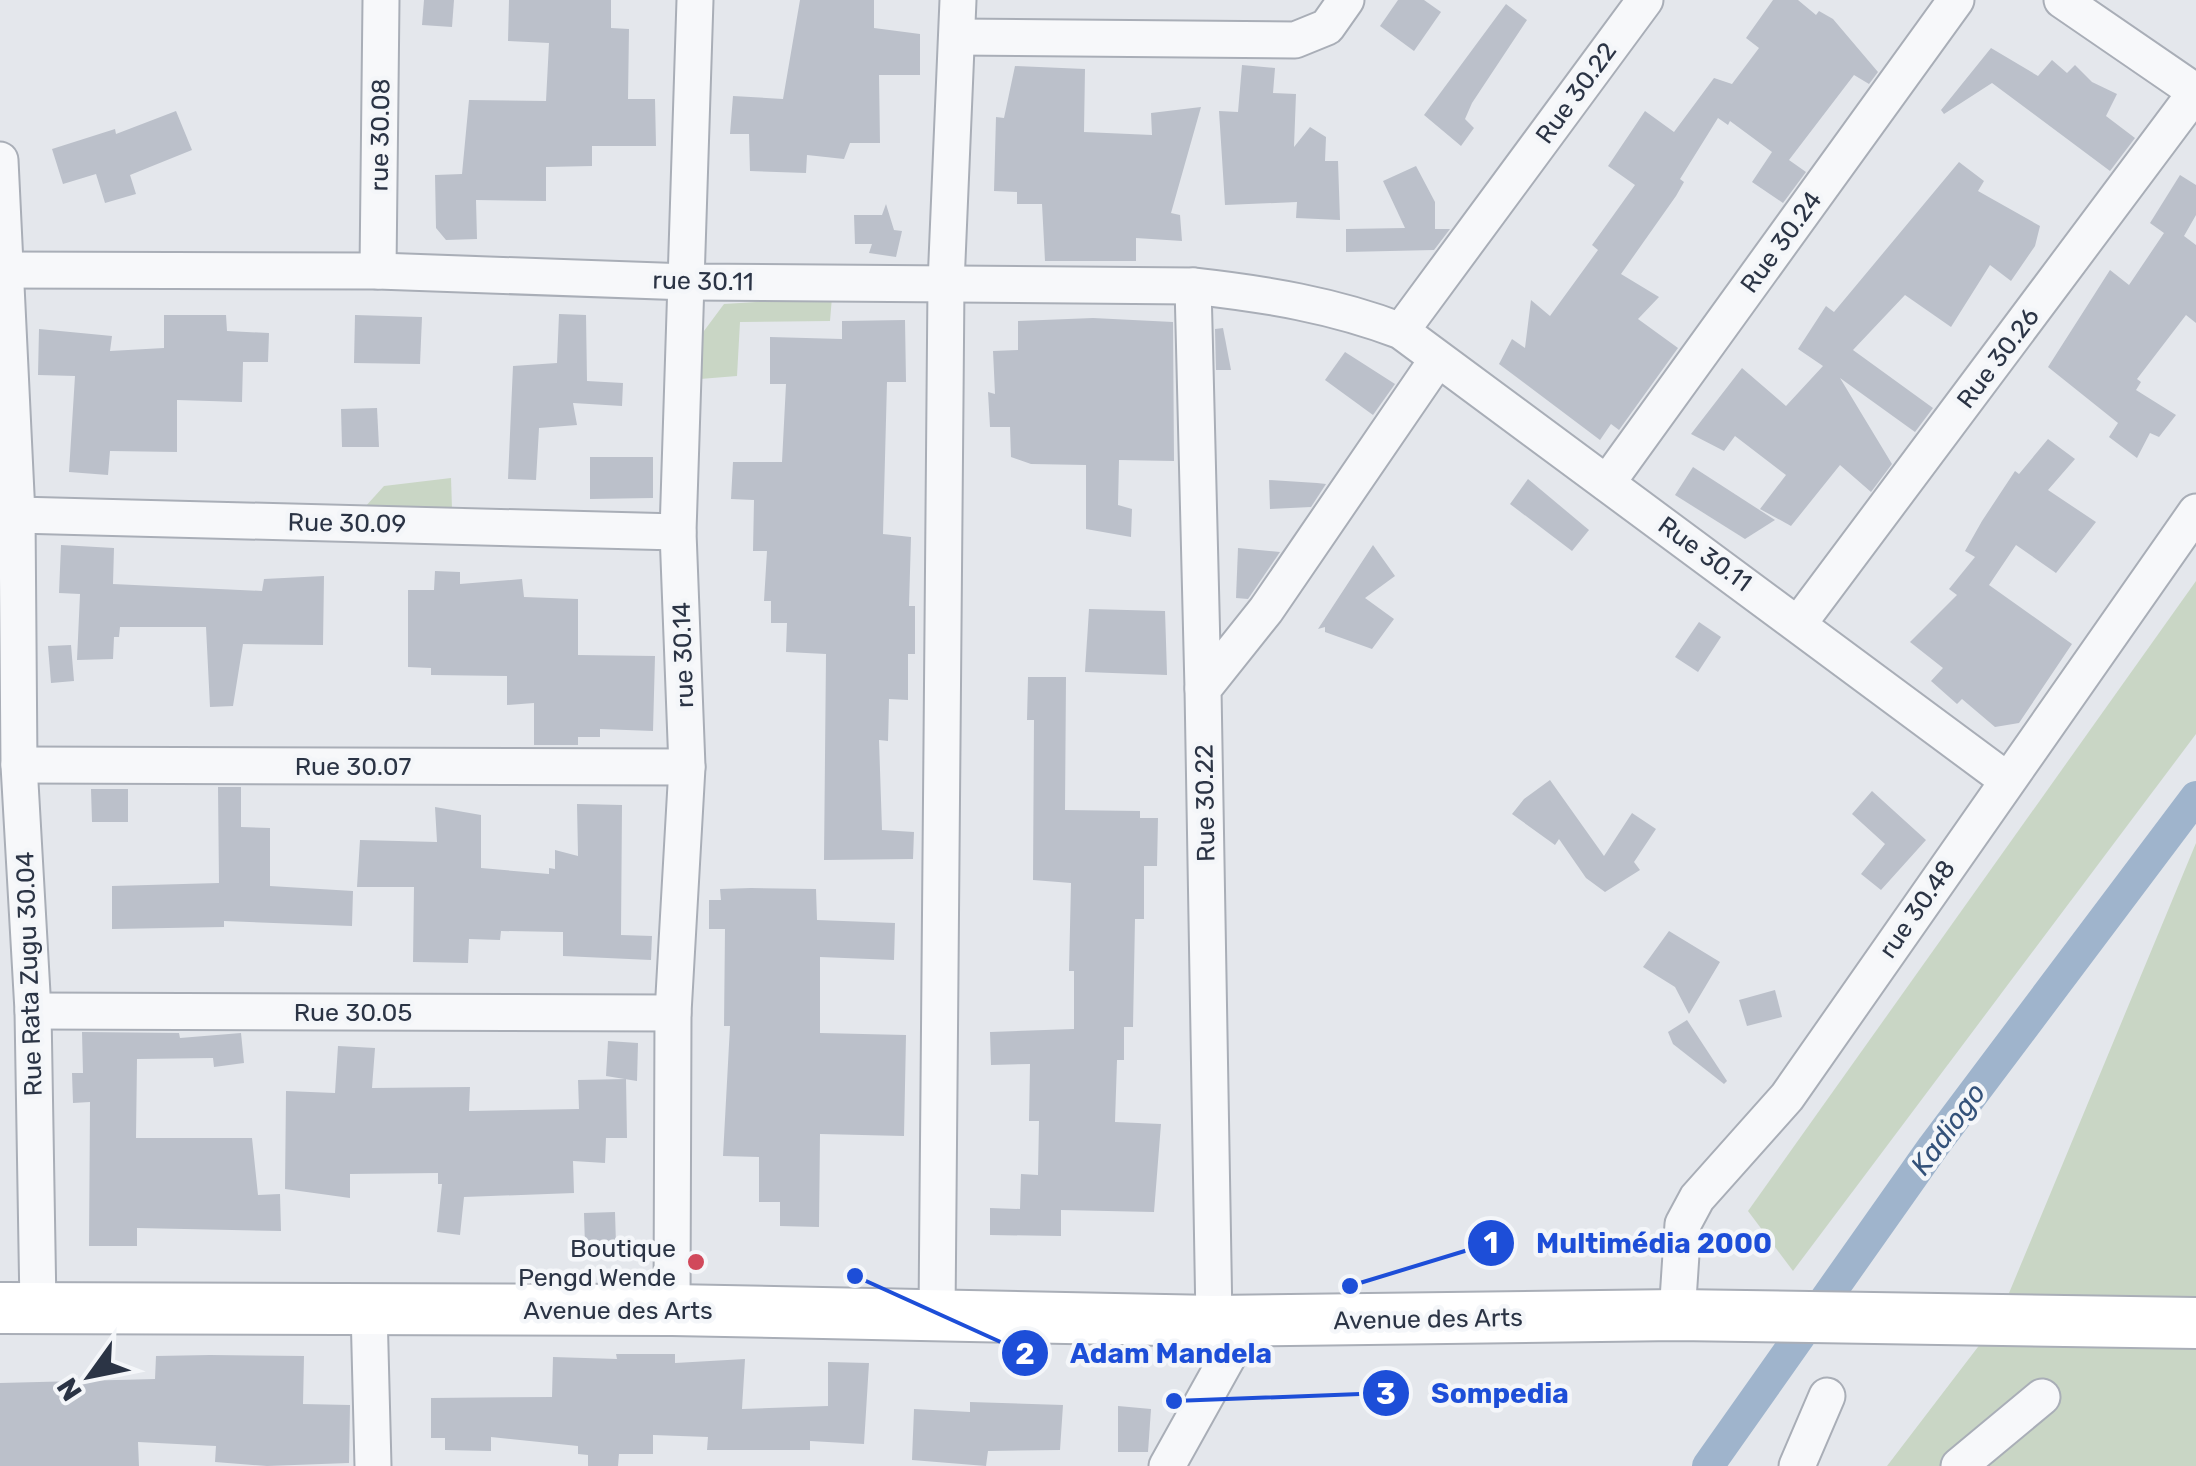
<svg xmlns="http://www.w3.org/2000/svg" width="2196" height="1466" viewBox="0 0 2196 1466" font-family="Rubik,sans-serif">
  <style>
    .green { fill: #c9d6c5 }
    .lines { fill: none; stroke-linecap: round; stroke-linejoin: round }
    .canal { stroke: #9fb4cc; stroke-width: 32 }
    .building { fill: #bbc0ca }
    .street-casing { stroke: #a9aeb7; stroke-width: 39 }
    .secondary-casing { stroke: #a9aeb7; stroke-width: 54 }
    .street { stroke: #f7f8fa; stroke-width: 35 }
    .secondary { stroke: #fff; stroke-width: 50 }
    .poi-dot { fill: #d1495b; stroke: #f4f6f9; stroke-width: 4 }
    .labels { text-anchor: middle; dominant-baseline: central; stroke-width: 9; stroke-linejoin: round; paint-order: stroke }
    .street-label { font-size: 25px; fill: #2b3445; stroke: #f4f6f9 }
    .poi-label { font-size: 25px; fill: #2b3445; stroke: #f4f6f9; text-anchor: end }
    .water-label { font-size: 28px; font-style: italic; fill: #34527a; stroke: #f4f6f9 }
    .leader { fill: none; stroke: #1d4ed8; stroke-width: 4 }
    .callout-dot { fill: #1d4ed8; stroke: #f4f6f9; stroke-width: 4 }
    .mark-label { font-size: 30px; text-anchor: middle; font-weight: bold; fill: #fff }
    .callout-label { font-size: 28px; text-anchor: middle; font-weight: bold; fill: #1d4ed8; stroke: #f4f6f9; stroke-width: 9; stroke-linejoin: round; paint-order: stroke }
  </style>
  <rect width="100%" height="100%" fill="#e4e7ec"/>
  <!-- green -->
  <g class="green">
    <polygon points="832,297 830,321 740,322 737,376 700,379 701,335 724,304"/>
    <polygon points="451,478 452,510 365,507 384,486"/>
    <polygon points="2196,581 2196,734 1793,1271 1748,1211"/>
    <polygon points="2196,843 2196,1466 1887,1466 1997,1322"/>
  </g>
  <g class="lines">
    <!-- canal -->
    <polyline class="canal" points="1708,1466 1933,1147 2196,797"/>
  </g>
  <!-- building -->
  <g class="building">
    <polygon points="424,0 454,0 452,27 422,25"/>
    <polygon points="509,0 611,0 611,28 629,29 628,99 655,99 656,146 592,146 592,166 546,167 546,201 476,200 477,239 446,240 436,228 435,175 462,174 469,100 546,101 549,43 508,41"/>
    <polygon points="800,0 874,0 874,28 920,34 920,75 879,75 880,143 850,143 844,159 807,155 806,173 750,171 749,134 730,134 733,96 783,99"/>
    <polygon points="1398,0 1424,0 1441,12 1414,51 1380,26"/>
    <polygon points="1773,0 1798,0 1816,15 1819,11 1833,19 1878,72 1869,84 1854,75 1789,160 1806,172 1783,203 1752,182 1772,152 1730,121 1728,125 1718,118 1680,179 1684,182 1676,196 1621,274 1659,297 1638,319 1678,348 1619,430 1611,424 1600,440 1499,364 1512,339 1525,348 1531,300 1550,316 1598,250 1592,245 1635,185 1608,166 1645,111 1674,132 1714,78 1732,84 1759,48 1746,38"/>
    <polygon points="1506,4 1527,20 1472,103 1465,119 1474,128 1461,146 1424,115"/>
    <polygon points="1991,48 2038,76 2052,60 2067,73 2075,65 2092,82 2117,94 2106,116 2135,138 2110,171 1992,83 1944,114 1941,110"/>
    <polygon points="1242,65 1275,68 1273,93 1296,94 1294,147 1310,127 1326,137 1325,161 1338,161 1340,220 1296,218 1297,202 1225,205 1219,111 1238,112"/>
    <polygon points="1015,66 1085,69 1084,132 1152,135 1151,113 1201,107 1171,213 1180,215 1182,241 1136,238 1136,261 1045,261 1042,204 1017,204 1017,192 994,191 996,117 1004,118"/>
    <polygon points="176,111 192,150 130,175 136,194 105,203 96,174 63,184 52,149 115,129 116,134"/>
    <polygon points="1959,162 1984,181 1978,191 2040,226 2035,246 2011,281 1990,265 1951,327 1905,295 1853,350 1933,408 1915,432 1840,378 1892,464 1871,492 1840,465 1791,526 1760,509 1786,475 1735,436 1724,451 1691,434 1742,368 1786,406 1823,366 1798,349 1826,306 1834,312"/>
    <polygon points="1416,166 1435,202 1435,229 1450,229 1434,250 1346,252 1346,229 1405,228 1383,181"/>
    <polygon points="2180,175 2196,185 2196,215 2184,236 2196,245 2196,323 2186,315 2137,379 2141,382 2136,390 2176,415 2159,437 2150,433 2137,458 2109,437 2118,423 2048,367 2110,270 2129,285 2164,233 2150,223"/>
    <polygon points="886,204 894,230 902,231 896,257 869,253 872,244 855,244 854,215 882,215"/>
    <polygon points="559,314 586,315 587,381 623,383 622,406 573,403 577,425 539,428 536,480 508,479 513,366 557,363"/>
    <polygon points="164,315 226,315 227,331 269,333 268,362 243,362 242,402 177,400 177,452 110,451 108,475 69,472 75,376 38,375 39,329 112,336 110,351 164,348"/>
    <polygon points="355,315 422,317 420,364 354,363"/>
    <polygon points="1093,318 1173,322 1174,461 1119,460 1118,505 1132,509 1131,537 1086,529 1086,465 1031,464 1011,457 1010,427 990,427 988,392 995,394 993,351 1018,350 1018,321"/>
    <polygon points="905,320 906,382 887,382 883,534 911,537 909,606 915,606 915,654 908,654 908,700 889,699 888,741 879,740 882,830 914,832 913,859 824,860 826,654 786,652 787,623 771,623 771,601 764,601 767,551 753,551 754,500 731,499 733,462 782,462 786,384 770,384 770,337 842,339 842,321"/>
    <polygon points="1223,328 1231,370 1216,370 1215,329"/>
    <polygon points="1345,352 1395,384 1373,415 1325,380"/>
    <polygon points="377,408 379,447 342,447 341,409"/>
    <polygon points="2048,439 2075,459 2048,490 2096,522 2056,573 2016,545 1989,585 2072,644 2019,723 1995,727 1962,699 1957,704 1931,681 1943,668 1910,642 1957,595 1949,589 1975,557 1965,551 1982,521 2015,471 2019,474"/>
    <polygon points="590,457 653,457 653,498 590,499"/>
    <polygon points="1693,467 1775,520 1745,539 1675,495"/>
    <polygon points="1528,479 1589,530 1572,551 1510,504"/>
    <polygon points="1269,480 1317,483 1326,484 1311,507 1270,509"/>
    <polygon points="61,545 114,548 113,584 262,591 264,579 324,576 323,645 243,644 233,706 210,707 206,627 120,627 119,637 114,637 113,659 77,660 80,594 59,593"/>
    <polygon points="1373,545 1395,576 1365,598 1394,619 1372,649 1325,632 1325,627 1318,629"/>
    <polygon points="1238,548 1280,552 1248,599 1236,598"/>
    <polygon points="435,571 460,572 460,584 522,579 524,597 578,599 578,655 655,656 653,731 600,729 600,737 578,737 578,745 534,745 534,703 507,705 507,676 431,675 431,668 408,667 408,590 434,590"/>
    <polygon points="1089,609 1165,611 1167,675 1085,672"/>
    <polygon points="1699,622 1721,637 1698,672 1675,657"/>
    <polygon points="71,645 74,681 51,683 48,646"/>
    <polygon points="1028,677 1066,677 1065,810 1140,811 1140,818 1158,818 1157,866 1144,866 1144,919 1135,919 1133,1027 1124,1027 1124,1060 1117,1060 1115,1122 1161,1124 1154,1212 1061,1210 1061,1236 990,1235 990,1208 1020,1209 1021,1174 1038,1175 1039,1121 1029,1121 1030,1064 991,1065 990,1032 1074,1029 1074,971 1069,971 1071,883 1033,880 1034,720 1027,720"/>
    <polygon points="1550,780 1604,856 1632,813 1656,829 1634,862 1640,870 1605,892 1586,878 1559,839 1555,845 1512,814 1524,799"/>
    <polygon points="218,787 241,787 241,827 270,828 270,886 353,891 352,926 224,921 224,927 112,929 112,886 219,883"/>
    <polygon points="91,789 128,789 128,822 92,822"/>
    <polygon points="1872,791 1926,840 1881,890 1861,874 1885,844 1852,814"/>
    <polygon points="577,804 622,805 621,935 652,936 651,960 563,956 563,932 501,931 500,940 469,939 468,963 413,962 414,887 357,887 360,840 437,842 435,807 481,815 481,868 549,874 549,868 555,869 555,850 578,856"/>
    <polygon points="751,888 816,889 817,920 895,923 894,960 820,957 820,1033 906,1035 904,1136 820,1134 819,1227 780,1226 780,1202 759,1202 759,1157 723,1156 730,1026 724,1026 725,929 709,929 709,900 721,900 720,889"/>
    <polygon points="1669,931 1720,962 1689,1014 1675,987 1643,967"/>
    <polygon points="1775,990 1782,1017 1747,1026 1739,1000"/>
    <polygon points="1687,1020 1727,1081 1724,1084 1673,1044 1668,1032"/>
    <polygon points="82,1032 179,1033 180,1038 241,1033 244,1063 214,1067 213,1058 137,1059 136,1138 252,1138 258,1195 280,1194 281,1231 137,1228 137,1246 89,1246 90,1102 73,1103 72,1073 83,1073"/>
    <polygon points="608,1041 638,1043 637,1081 606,1076"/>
    <polygon points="338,1046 375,1048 372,1088 470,1087 469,1111 579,1109 578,1080 626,1079 627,1138 606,1138 605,1163 573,1161 574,1193 464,1197 460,1235 437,1232 442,1184 438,1184 438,1173 350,1174 350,1198 285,1189 286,1091 335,1093"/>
    <polygon points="615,1212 616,1245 585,1246 584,1213"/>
    <polygon points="616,1354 675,1354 675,1363 745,1359 742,1409 828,1406 828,1362 869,1363 864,1444 810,1441 810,1450 707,1450 708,1437 653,1435 653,1454 619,1454 618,1466 588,1466 588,1455 578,1454 578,1446 491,1437 491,1451 445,1450 445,1438 431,1438 431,1398 552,1397 553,1357 617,1359"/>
    <polygon points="210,1355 304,1356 303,1404 350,1405 349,1463 267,1466 215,1462 216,1446 138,1442 139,1466 0,1466 0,1383 155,1379 156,1356"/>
    <polygon points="970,1402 1063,1405 1060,1450 988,1451 986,1466 912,1460 914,1409 970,1412"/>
    <polygon points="1118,1406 1151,1409 1148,1452 1118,1452"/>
  </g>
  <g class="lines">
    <!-- street casing -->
    <g class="street-casing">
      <g id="street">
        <polyline points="957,37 1295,40 1327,27 1346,0"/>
        <polyline points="0,160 17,515 19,765 33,1011 38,1307"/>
        <path d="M0 270 378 271 688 282 1193 286C1265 294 1333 305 1401 331L2007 780"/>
        <polyline points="378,271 381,0"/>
        <polyline points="1193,286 1203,689"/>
        <polyline points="1401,331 1645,0"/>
        <polyline points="1607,483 1956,0"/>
        <polyline points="17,515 678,532"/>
        <polyline points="1799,623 2196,92 2062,0"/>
        <polyline points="19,765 687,767"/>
        <polyline points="33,1011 673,1013"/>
        <polyline points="369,1309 373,1466"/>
        <polyline points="672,1310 673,1013 687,767 678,532 695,0"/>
        <polyline points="937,1315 946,284 958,0"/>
        <polyline points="1677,1315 1683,1224 1697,1198 1787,1097 2196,512"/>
        <polyline points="1214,1321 1203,689 1266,610 1437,360"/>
        <polyline points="1167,1466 1249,1319"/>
        <polyline points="1797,1466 1827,1396"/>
        <polyline points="1959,1466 2042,1397"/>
      </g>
    </g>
    <!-- secondary casing -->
    <g class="secondary-casing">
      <polyline id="secondary" points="0,1308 672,1310 1214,1321 1677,1315 2196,1323"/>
    </g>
    <!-- street -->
    <use href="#street" class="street"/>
    <!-- secondary -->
    <use href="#secondary" class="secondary"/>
  </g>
  <!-- markers -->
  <circle class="poi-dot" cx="696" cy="1262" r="10"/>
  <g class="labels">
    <!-- street labels -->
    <g class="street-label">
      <text transform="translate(1576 93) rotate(-54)">Rue 30.22</text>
      <text transform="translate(380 135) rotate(-89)">rue 30.08</text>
      <text transform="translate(1781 242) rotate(-54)">Rue 30.24</text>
      <text transform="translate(703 281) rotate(1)">rue 30.11</text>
      <text transform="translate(1998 358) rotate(-53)">Rue 30.26</text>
      <text transform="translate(347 523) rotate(1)">Rue 30.09</text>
      <text transform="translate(1705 554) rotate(36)">Rue 30.11</text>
      <text transform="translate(683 655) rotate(-92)">rue 30.14</text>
      <text x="353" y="766">Rue 30.07</text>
      <text transform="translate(1205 803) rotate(-91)">Rue 30.22</text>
      <text transform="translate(1917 909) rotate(-55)">rue 30.48</text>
      <text transform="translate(29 974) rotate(-92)">Rue Rata Zugu 30.04</text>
      <text x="353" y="1012">Rue 30.05</text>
      <text x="618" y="1310">Avenue des Arts</text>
      <text transform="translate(1428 1319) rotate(-1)">Avenue des Arts</text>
    </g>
    <!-- poi labels -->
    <g class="poi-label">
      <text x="676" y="1248">Boutique<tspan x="676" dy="29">Pengd Wende</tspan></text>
    </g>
    <!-- water labels -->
    <g class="water-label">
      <text transform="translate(1948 1129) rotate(-54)">Kadiogo</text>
    </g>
  </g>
  <!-- callouts -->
  <path class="leader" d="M1350 1286L1491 1243M855 1276L1025 1353M1174 1401L1386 1393"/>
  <g class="callout-dot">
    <circle cx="1350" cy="1286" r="10"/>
    <circle cx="855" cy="1276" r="10"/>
    <circle cx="1174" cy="1401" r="10"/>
    <circle cx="1491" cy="1243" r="25"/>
    <circle cx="1025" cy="1353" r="25"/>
    <circle cx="1386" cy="1393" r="25"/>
  </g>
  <g class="mark-label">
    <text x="1491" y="1253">1</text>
    <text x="1025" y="1364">2</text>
    <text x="1386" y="1404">3</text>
  </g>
  <g class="callout-label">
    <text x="1654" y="1253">Multimédia 2000</text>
    <text x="1171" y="1363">Adam Mandela</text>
    <text x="1500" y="1403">Sompedia</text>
  </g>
  <!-- north arrow -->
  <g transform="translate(90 1376) rotate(237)" stroke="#f4f6f9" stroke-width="8" paint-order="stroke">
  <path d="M0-8L18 38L0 25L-18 38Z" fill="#2b3445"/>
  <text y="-15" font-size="28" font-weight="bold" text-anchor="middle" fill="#2b3445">N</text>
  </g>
</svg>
